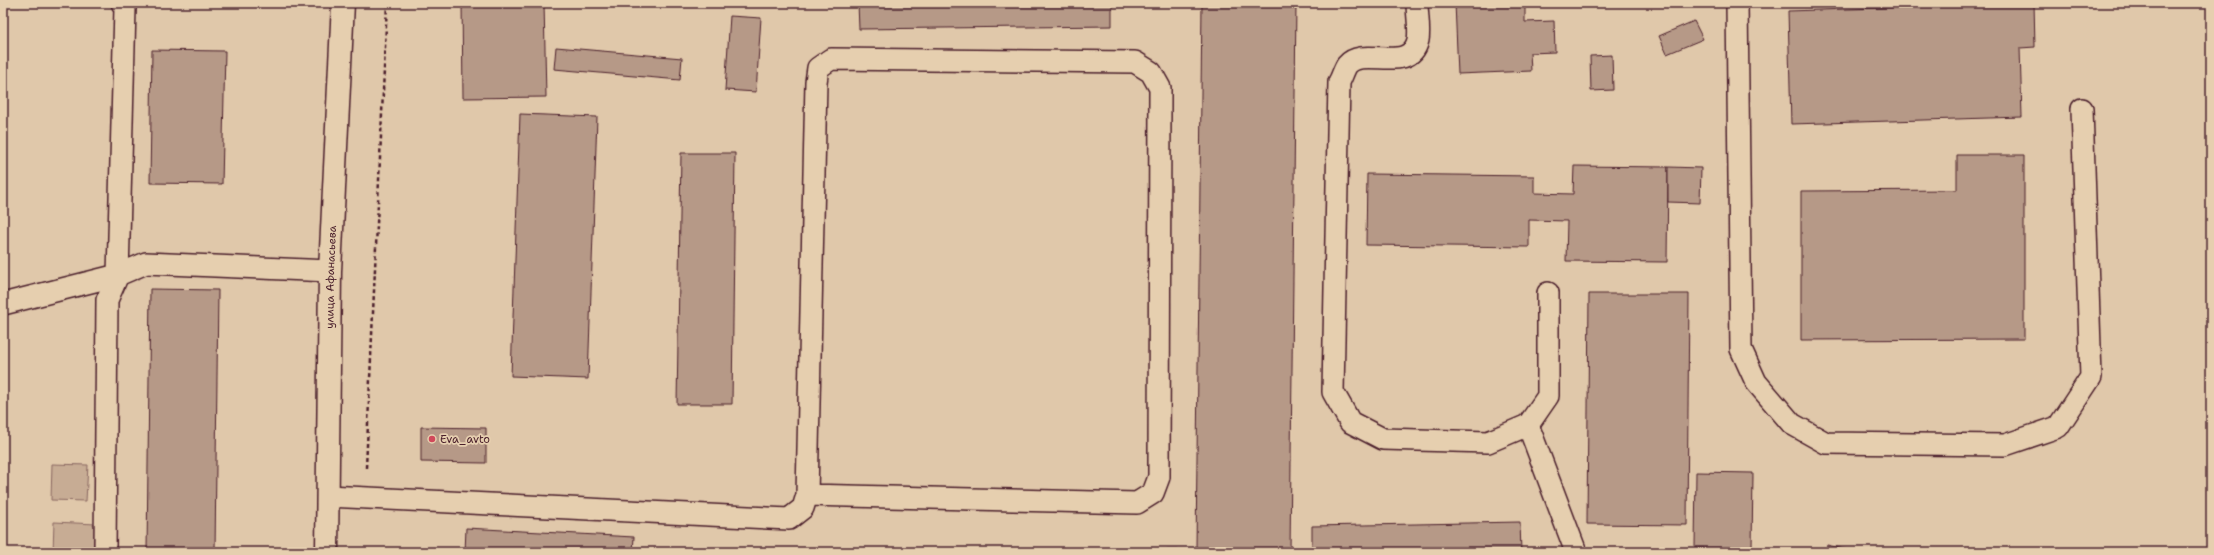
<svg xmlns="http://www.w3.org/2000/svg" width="2214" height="555" viewBox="0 0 2214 555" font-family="'Shantell Sans',sans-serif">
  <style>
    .green { fill: #c7ac94; stroke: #886660 }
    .building { fill: #b69987; stroke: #4a1f2b }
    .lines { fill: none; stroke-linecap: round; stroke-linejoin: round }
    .lane-casing { stroke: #4a1f2b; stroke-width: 24 }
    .street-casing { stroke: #4a1f2b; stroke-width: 25 }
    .path { stroke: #4a1f2b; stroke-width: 2.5; stroke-dasharray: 4 3; stroke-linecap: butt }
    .lane { stroke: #e6cfaf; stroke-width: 21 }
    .street { stroke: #e6cfaf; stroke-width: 22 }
    .poi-dot { fill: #d1495b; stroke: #e6cfaf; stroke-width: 1.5 }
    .labels { text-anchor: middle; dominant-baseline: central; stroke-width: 3.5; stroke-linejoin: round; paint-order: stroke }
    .street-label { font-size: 11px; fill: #4a1f2b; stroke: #e6cfaf }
    .poi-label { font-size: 11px; fill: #4a1f2b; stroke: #e6cfaf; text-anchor: start }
  </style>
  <rect width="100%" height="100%" fill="#e0c8aa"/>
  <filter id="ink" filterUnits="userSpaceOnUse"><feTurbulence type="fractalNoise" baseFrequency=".025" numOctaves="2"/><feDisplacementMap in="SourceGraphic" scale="8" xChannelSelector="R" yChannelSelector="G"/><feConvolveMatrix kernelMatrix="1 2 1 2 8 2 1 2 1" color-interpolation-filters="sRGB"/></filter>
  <g filter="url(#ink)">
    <!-- green -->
    <g class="green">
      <polygon points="52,464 88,465 86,501 51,500"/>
      <polygon points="54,522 96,524 95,552 53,552"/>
    </g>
    <!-- building -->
    <g class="building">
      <polygon points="462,3 544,3 546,97 463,98"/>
      <polygon points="858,3 1112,3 1112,26 859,29"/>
      <polygon points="1202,3 1296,3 1290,552 1143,552 1143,550 1196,550"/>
      <polygon points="1455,3 1525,3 1525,22 1554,21 1555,52 1530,53 1531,71 1458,74"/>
      <polygon points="2034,3 2035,47 2020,48 2022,117 1791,124 1788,11"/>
      <polygon points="730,16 761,18 756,92 725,90"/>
      <polygon points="1694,21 1703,39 1667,54 1659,36"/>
      <polygon points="556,47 682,58 680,80 554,69"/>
      <polygon points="152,50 225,51 222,184 150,183"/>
      <polygon points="1612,55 1613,90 1591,91 1590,56"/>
      <polygon points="520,114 597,117 588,379 511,376"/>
      <polygon points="681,153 735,153 732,404 677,404"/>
      <polygon points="1957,155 2024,155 2024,339 1801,340 1801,191 1957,190"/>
      <polygon points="1574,166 1668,167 1667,262 1566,261 1567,221 1529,220 1529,247 1366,245 1367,174 1534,176 1534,193 1573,194"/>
      <polygon points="1668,167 1701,168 1700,203 1668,202"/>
      <polygon points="150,289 218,290 215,552 147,552"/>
      <polygon points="1589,294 1689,294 1687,525 1587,524"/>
      <polygon points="421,427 486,428 486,463 421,462"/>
      <polygon points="1696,472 1753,473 1752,548 1695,548"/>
      <polygon points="1520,522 1521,552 1312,552 1312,526"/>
      <polygon points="466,528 634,537 633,552 465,552"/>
      <polygon points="1827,545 1857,552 1825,552"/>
    </g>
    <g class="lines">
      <!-- lane casing -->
      <g class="lane-casing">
        <g id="lane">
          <path d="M1417 3C1417 14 1420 30 1418 40 1410 75 1363 45 1347 65 1344 69 1342 77 1339 82L1333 392 1350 422 1383 439 1488 442 1528 425 1548 396V293"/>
          <polyline points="1737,3 1741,349 1756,382 1792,424 1826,443 2005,445 2058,427 2091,377 2082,109"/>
          <polyline points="3,304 118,275 125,8 122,3"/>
          <polyline points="1528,425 1576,552"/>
          <polyline points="328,496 789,519 803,508 807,495 816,82 818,68 831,59 1135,62 1151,72 1160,88 1159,477 1153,493 1137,503 807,495"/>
          <polyline points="105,552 107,300 118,275 146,263 330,271"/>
        </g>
      </g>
      <!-- street casing -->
      <g class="street-casing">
        <g id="street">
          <path id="s1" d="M327 552 330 271 343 3"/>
        </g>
      </g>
      <!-- path -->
      <polyline class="path" points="366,468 387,3"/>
      <!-- lane -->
      <use href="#lane" class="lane"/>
      <!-- street -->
      <use href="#street" class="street"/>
    </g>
  </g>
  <!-- markers -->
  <circle class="poi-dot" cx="432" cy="439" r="4"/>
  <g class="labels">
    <!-- street labels -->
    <g class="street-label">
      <text stroke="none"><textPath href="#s1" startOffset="275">улица Афанасьева</textPath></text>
    </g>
    <!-- poi labels -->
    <g class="poi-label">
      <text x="440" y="439">Eva_avto</text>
    </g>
  </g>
  <!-- margin -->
  <rect width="2214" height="555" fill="none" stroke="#e6cfaf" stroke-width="16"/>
  <rect x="8" y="8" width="2198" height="539" fill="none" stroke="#4a1f2b" stroke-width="1.5" filter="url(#ink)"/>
</svg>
